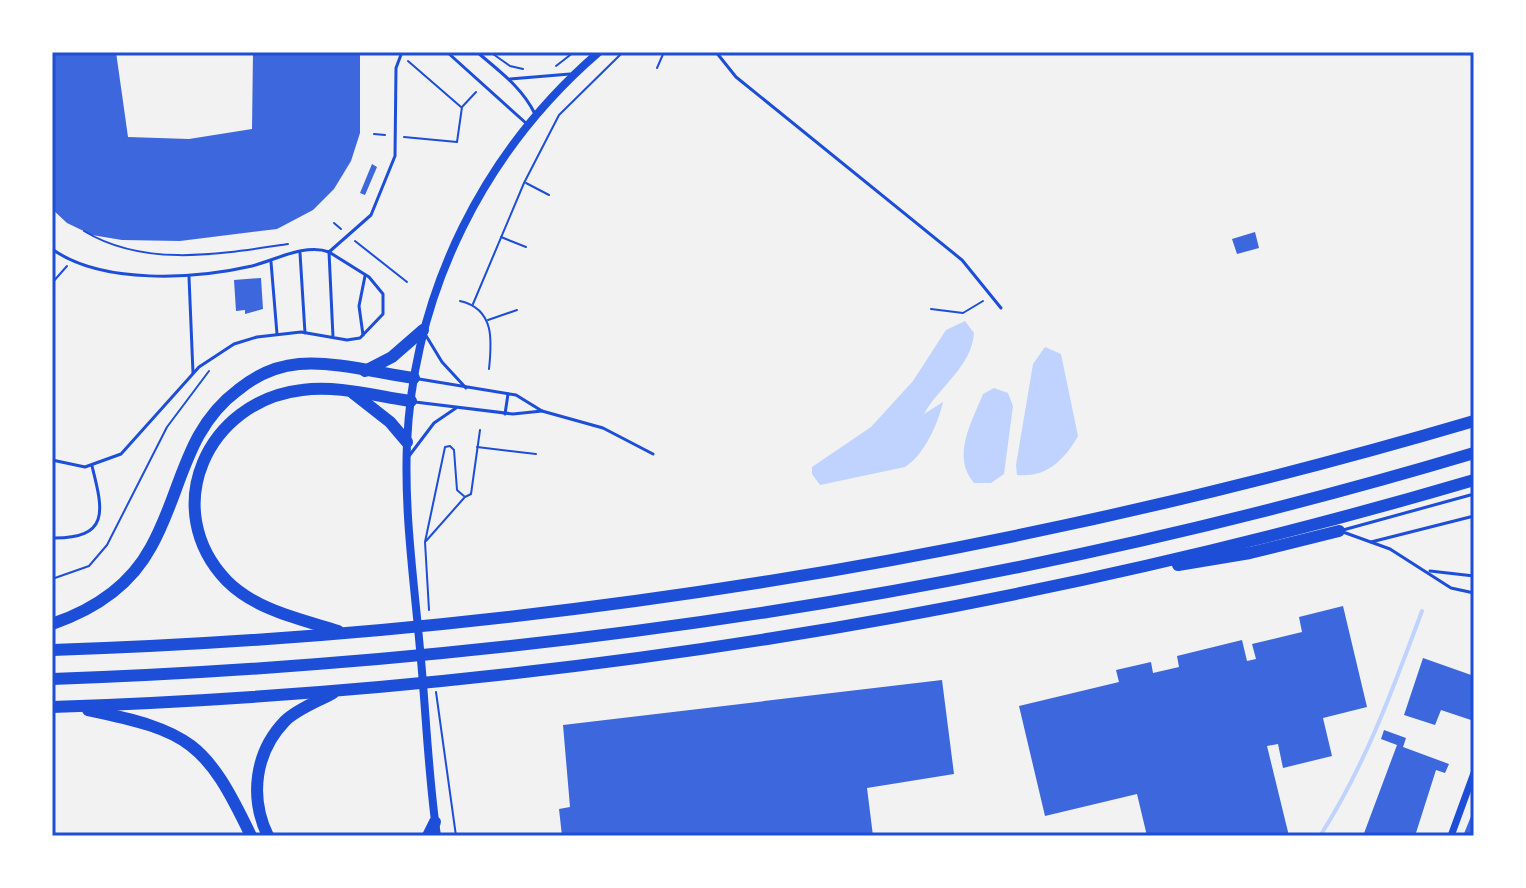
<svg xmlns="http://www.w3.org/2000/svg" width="1526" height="888" viewBox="0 0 1526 888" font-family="'Fira Sans',sans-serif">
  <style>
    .water { fill: #bfd3fe }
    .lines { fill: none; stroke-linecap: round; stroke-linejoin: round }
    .stream { stroke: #bfd3fe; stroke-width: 4 }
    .building { fill: #3d67dc }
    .path { stroke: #1d4ed8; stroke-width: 2 }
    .service { stroke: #1d4ed8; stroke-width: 3 }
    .minor { stroke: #1d4ed8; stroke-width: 7 }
    .tertiary { stroke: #1d4ed8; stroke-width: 8 }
    .motorway { stroke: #1d4ed8; stroke-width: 12 }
    .neatline { fill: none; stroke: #1d4ed8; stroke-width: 3 }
  </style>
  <rect width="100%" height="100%" fill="#f2f2f2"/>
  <!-- water -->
  <g class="water">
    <path d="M965 321 974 333C972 366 939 387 924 414L943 402C938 424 924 455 905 467L820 485 812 474V467L871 427 913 381 946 330Z"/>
    <path d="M1045 347 1061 354 1078 436C1065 459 1047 478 1017 475L1016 465 1033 364Z"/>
    <path d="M994 388 1008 393 1013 406 1004 474 991 483H974C951 456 972 422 983 394Z"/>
  </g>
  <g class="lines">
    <!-- stream -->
    <path class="stream" d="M1320 836C1365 766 1393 689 1422 611"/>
  </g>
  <!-- building -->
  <g class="building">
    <polygon points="52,52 116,52 128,137 189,139 252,129 253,52 360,52 360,133 351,161 334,189 313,210 277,229 180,241 122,240 92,235 67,223 52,209"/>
    <polygon points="372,164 377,167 365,195 360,193"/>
    <polygon points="1255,232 1259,248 1237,254 1232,239"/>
    <polygon points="261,278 263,309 245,314 245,310 236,311 234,280"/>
    <polygon points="1343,606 1367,707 1323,718 1332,756 1283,768 1278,744 1267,746 1289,836 1147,836 1137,794 1045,816 1019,706 1119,682 1116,670 1151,662 1153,673 1179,667 1177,656 1242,640 1247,661 1256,659 1252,644 1302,632 1299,617"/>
    <polygon points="1423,658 1474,676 1471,720 1441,710 1435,725 1404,715"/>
    <polygon points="942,680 954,774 867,788 873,836 562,836 559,809 570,807 563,725"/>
    <polygon points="1384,730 1406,738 1403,747 1449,764 1445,773 1436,770 1415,836 1363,836 1397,745 1381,739"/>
    <polygon points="1474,809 1474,836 1463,836"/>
  </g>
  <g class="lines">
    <!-- path -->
    <g class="path">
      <polyline points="493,54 510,66 523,69"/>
      <polyline points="408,61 461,107"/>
      <polyline points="556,66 574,52"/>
      <polyline points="657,68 664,52"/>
      <polyline points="374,134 385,135"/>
      <polyline points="404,137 457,142 462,107 476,92"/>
      <polyline points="526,183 549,195"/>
      <polyline points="52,213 54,211"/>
      <polyline points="334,223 341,229"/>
      <path d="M84 231C145 268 221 254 288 244"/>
      <polyline points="501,237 526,247"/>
      <polyline points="355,241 407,282"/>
      <polyline points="52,283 67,266"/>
      <path d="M460 301C495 309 492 341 489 369"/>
      <polyline points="473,304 524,183 559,115 623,52"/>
      <polyline points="931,309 963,313 983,301"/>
      <polyline points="488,320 517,310"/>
      <polyline points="477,447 536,454"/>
      <polyline points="426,541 464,498"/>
      <polyline points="52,579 89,566 107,545 167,427 209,371"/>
      <polyline points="429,610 425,542 445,447 450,446 454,450 457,490 465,497 471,494 480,430"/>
      <polyline points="436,692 456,836"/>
    </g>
    <!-- service -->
    <g class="service">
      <polyline points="447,52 527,124"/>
      <path d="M477 52C499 71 522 87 535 114"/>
      <polyline points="523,52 549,52"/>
      <polyline points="716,52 736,77 962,260 1001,308"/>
      <polyline points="510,79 570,74"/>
      <path d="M52 249C102 285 195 279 252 266 275 260 306 243 329 252L371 215 395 156 396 68 402 52"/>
      <polyline points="300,253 305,333"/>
      <polyline points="271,262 277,334"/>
      <polyline points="189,277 193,373"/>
      <polyline points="425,334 442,362 466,388"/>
      <polyline points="363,335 359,306 365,276"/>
      <polyline points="419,379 516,395 542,411 603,428 653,454"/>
      <polyline points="415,402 513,414 542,411"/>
      <polyline points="505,414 508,394"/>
      <polyline points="409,456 434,423 456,408"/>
      <polyline points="52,460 85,467 121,454 199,367 234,344 257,337 301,332 347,340 360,338 383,314 383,294 369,277 329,252 333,337"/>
      <polyline points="1343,530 1474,494"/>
      <polyline points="1343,532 1390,549 1451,588 1474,593"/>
      <path d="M52 538C111 539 103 510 92 466"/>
      <polyline points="1371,542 1474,516"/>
      <polyline points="1430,571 1474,576"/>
    </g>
    <!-- minor -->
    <polyline class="minor" points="1451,836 1474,773"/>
    <!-- tertiary -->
    <path class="tertiary" d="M437 836C428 774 426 711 420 649 414 581 404 512 407 443 414 291 484 151 599 52"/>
    <!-- motorway -->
    <g class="motorway">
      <polyline points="365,371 392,357 423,330"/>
      <polyline points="353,393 390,422 407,442"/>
      <polyline points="1178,565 1250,553 1339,531"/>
      <path d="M52 624C93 610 130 586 151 547 182 492 184 430 238 390 255 376 277 366 299 364 336 361 378 373 414 378"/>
      <path d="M338 631C300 619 256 610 227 581 158 509 207 401 302 390 338 385 375 396 411 401"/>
      <path d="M52 650C532 635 1013 557 1474 421"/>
      <path d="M52 679C532 662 1013 591 1474 453"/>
      <path d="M52 707C532 691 1013 616 1474 480"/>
      <path d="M88 710C190 731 206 742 251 836"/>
      <path d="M268 836C249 797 255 752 285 721 297 709 319 701 333 693"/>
      <polyline points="428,836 435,822"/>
    </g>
  </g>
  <!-- border -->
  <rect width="1526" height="888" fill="none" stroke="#ffffff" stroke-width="108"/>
  <rect x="54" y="54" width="1418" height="780" class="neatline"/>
</svg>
